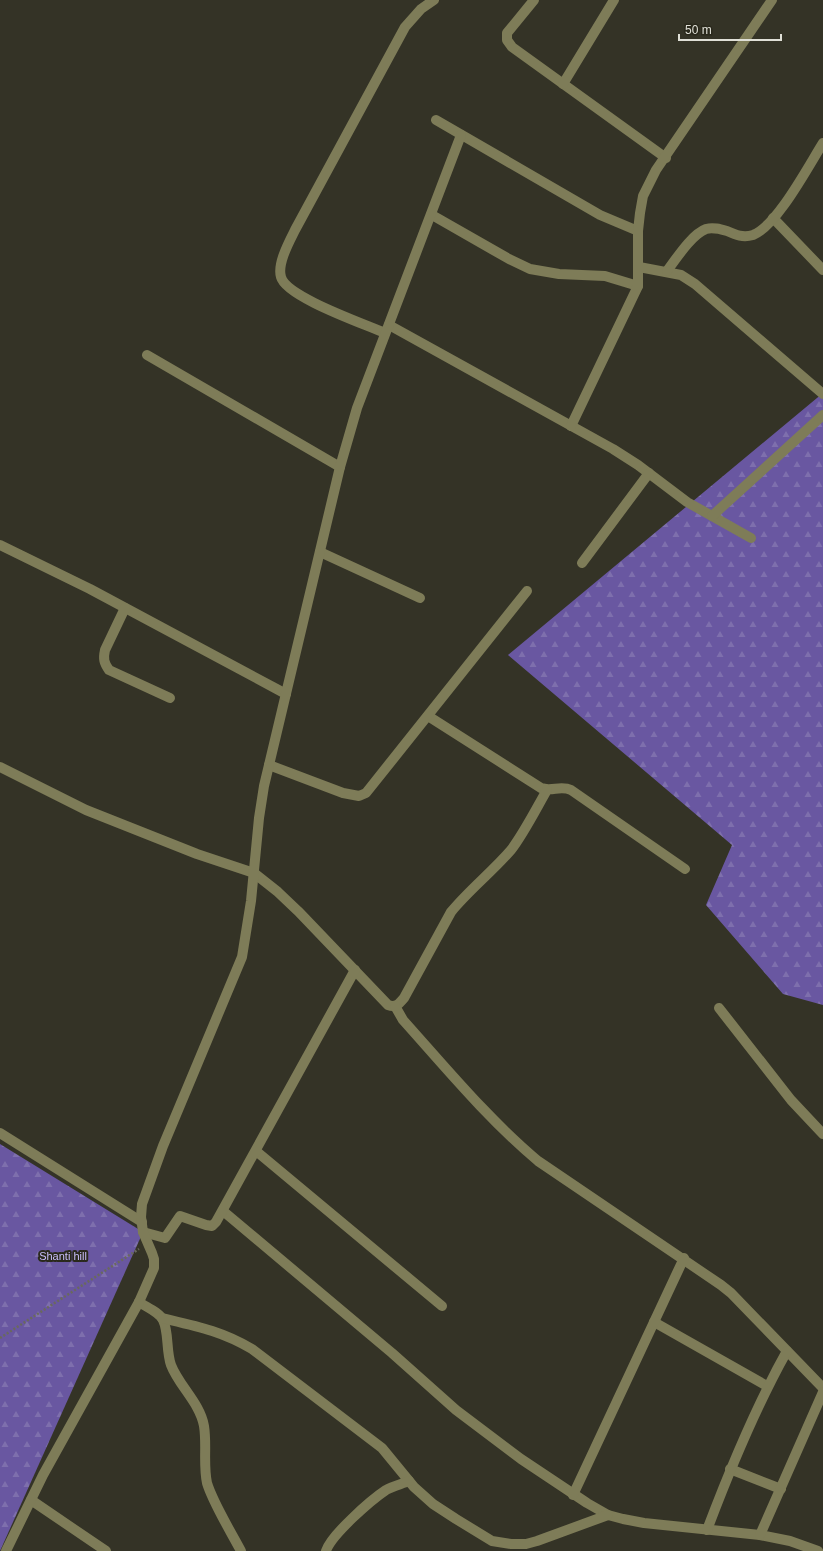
<svg xmlns="http://www.w3.org/2000/svg" width="823" height="1551" viewBox="0 0 823 1551" font-family="Helvetica,sans-serif">
  <style>
    .forest { fill: url(#forest-firs) }
    .lines { fill: none; stroke-linecap: round; stroke-linejoin: round }
    .path { stroke: #6a695d; stroke-width: 2.5; stroke-dasharray: 2 2; stroke-linecap: butt }
    .minor { stroke: #7e7c58; stroke-width: 10 }
    .labels { text-anchor: middle; dominant-baseline: central; stroke-width: 4; stroke-linejoin: round; paint-order: stroke }
    .park-label { font-size: 11px; fill: #c9befc; stroke: #2a291c }
  </style>
  <defs>
    <pattern id="forest-firs" width="22" height="20" patternUnits="userSpaceOnUse"><rect width="22" height="20" fill="#6957a1"/><path d="M5 1l3.5 6h-7zM16 11l3.5 6h-7z" fill="#7e6fad"/></pattern>
  </defs>
  <rect width="100%" height="100%" fill="#343326"/>
  <!-- forest -->
  <g class="forest">
    <polygon points="823,393 823,1005 783,994 706,905 732,845 508,655"/>
    <polygon points="0,1144 143,1232 0,1551"/>
  </g>
  <g class="lines">
    <!-- path -->
    <polyline class="path" points="0,1338 139,1249"/>
    <!-- minor -->
    <g class="minor">
      <polyline points="534,0 507,33 507,40 512,47 666,158"/>
      <polyline points="563,84 614,0"/>
      <polyline points="436,120 581,204 600,215 638,231"/>
      <polyline points="432,215 509,259 530,269 559,274 605,276 638,286"/>
      <polyline points="773,218 823,270"/>
      <polyline points="639,267 681,275 695,284 823,394"/>
      <path d="M667 271C676 259 692 234 706 229 713 227 720 229 727 231 736 235 743 238 753 235 777 226 809 165 823 143"/>
      <polyline points="389,325 613,449 638,465 687,502 751,538"/>
      <path d="M385 333C365 324 286 297 281 277 277 264 289 242 295 230L405 27 421 9 434 0"/>
      <polyline points="147,355 340,467"/>
      <polyline points="571,426 638,286 638,231 640,213 643,196 656,170 772,0"/>
      <polyline points="712,516 823,415"/>
      <polyline points="0,545 90,589 286,694"/>
      <polyline points="320,552 420,598"/>
      <polyline points="582,563 649,473"/>
      <path d="M125 608 105 650C103 659 104 663 109 670L170 698"/>
      <path d="M428 716 541 788C551 792 561 785 571 790L685 869"/>
      <polyline points="269,765 343,793 359,796 366,793 527,591"/>
      <path d="M0 767 86 810 197 854 254 873 278 892 298 911 388 1005C396 1008 399 1004 404 998L451 912C469 890 492 872 511 850 524 833 536 809 547 790"/>
      <path d="M395 1006 403 1020C446 1068 488 1119 538 1161L721 1285 731 1293 823 1388"/>
      <polyline points="719,1008 791,1100 823,1134"/>
      <polyline points="0,1133 142,1222"/>
      <polyline points="256,1151 442,1306"/>
      <polyline points="223,1211 392,1353 456,1410 521,1459 587,1503 608,1515 623,1519 644,1523 760,1535 790,1541 818,1551"/>
      <polyline points="143,1232 165,1238 180,1216 206,1225 212,1226 216,1222 355,970"/>
      <path d="M139 1302C146 1307 159 1312 163 1320 169 1332 166 1351 171 1365 179 1386 200 1403 204 1426 207 1445 203 1464 207 1483 213 1503 231 1532 241 1551"/>
      <path d="M162 1318C196 1326 222 1331 252 1349L382 1448 414 1487 433 1504 456 1519 492 1541 511 1544H526L537 1541 608 1515"/>
      <polyline points="654,1322 767,1386"/>
      <polyline points="730,1469 781,1489"/>
      <polyline points="573,1495 684,1258"/>
      <polyline points="31,1500 106,1551"/>
      <path d="M707 1530C730 1469 755 1408 787 1351"/>
      <polyline points="760,1535 823,1392"/>
      <polyline points="6,1551 43,1475 139,1302 154,1268 154,1259 152,1253 143,1232 141,1217 142,1204 163,1146 242,957 251,901 259,818 264,786 340,467 357,408 461,135"/>
      <path d="M326 1551C331 1535 371 1500 386 1490 393 1486 402 1484 409 1481"/>
    </g>
  </g>
  <g class="labels">
    <!-- park labels -->
    <g class="park-label">
      <text x="63" y="1256">Shanti hill</text>
    </g>
  </g>
  <!-- scale -->
  <path d="M679 34v6h102v-6" fill="none" stroke="#e0e0d7" stroke-width="2"/>
  <text x="685" y="34" font-size="12" fill="#e0e0d7" stroke="#2a291c" stroke-width="3" paint-order="stroke">50 m</text>
</svg>
